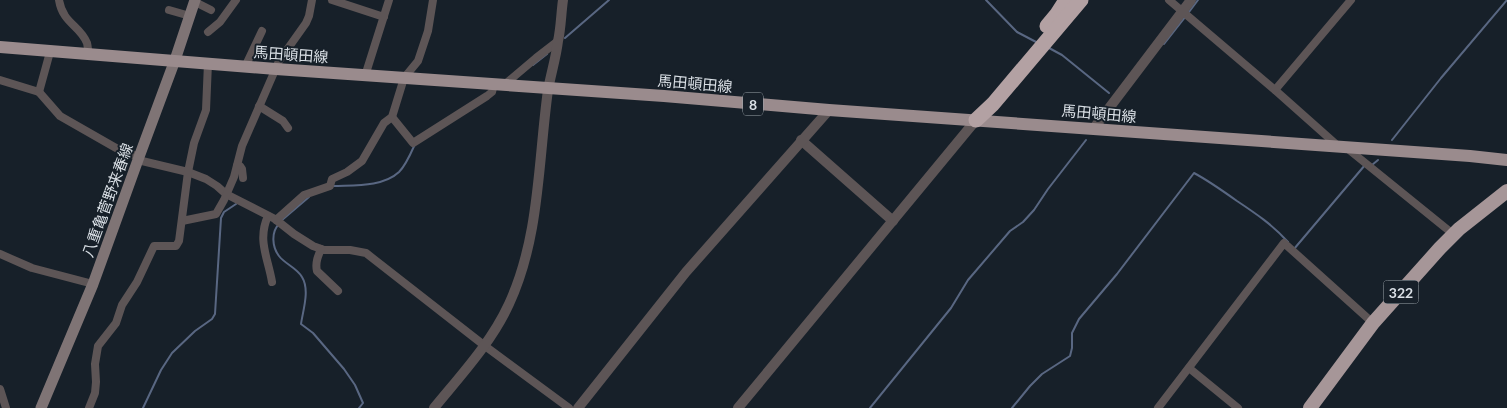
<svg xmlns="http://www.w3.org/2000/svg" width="1507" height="408" viewBox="0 0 1507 408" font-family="Lato,'Noto Sans JP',sans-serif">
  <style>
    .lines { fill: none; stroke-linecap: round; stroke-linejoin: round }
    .stream { stroke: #596782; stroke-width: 2 }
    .minor { stroke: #5d5556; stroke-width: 8 }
    .tertiary { stroke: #5d5556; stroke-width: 10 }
    .secondary { stroke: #7f7475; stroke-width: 11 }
    .primary { stroke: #9a8b8d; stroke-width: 12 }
    .trunk { stroke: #a69698; stroke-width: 14 }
    .motorway { stroke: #b3a1a3; stroke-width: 15 }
    .labels { text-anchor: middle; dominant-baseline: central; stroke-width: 4; stroke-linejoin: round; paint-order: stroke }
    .shield { fill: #172029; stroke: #9fa6ad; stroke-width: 1 }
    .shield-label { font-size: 14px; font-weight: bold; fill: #d9dfe5 }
    .street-label { font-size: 15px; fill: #d9dfe5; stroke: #172029 }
  </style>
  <rect width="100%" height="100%" fill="#172029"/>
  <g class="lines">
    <!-- stream -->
    <g class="stream">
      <polyline points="986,0 1017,32 1038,43"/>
      <polyline points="1189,12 1198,0"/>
      <polyline points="565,38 609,0"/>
      <polyline points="1164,44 1186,16"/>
      <polyline points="1049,48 1062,55 1109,93"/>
      <polyline points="533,65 547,54"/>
      <polyline points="1392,140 1441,78 1507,0"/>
      <polyline points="1372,165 1378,160"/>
      <path d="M334 186C354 185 383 187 399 172 406 165 411 153 415 144"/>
      <polyline points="282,220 309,197"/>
      <path d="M279 224C271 232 272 247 279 256 285 264 297 268 302 277 310 290 303 310 301 324L313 333 344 369 355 385 363 403 359 408"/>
      <polyline points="1294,249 1365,165"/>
      <polyline points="143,408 161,370 172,353 195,331 212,319 215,314 221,218 224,212 236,204"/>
      <polyline points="870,408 951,308 968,280 1010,231 1023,222 1034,210 1048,189 1086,140"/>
      <path d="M1012 408 1030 386 1042 374 1070 356 1072 348V333L1079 319 1117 274 1194 173C1209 181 1223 191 1237 201 1255 213 1273 225 1288 242"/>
    </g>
    <!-- minor -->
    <g class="minor">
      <path d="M59 0C63 24 80 25 87 43 88 47 88 52 89 55"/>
      <polyline points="332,0 384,17"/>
      <polyline points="1169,0 1275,90 1338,146"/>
      <polyline points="195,2 211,10"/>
      <polyline points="169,10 190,16"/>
      <polyline points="208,32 220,22 236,0"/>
      <polyline points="245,67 262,31"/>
      <polyline points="365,76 389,0"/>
      <polyline points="0,80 39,92 60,116 116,148 139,157"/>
      <polyline points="504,85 536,58 558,41"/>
      <polyline points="1275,90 1351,0"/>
      <polyline points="39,92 50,52"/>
      <polyline points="259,106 283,121 288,128"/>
      <polyline points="392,117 413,143 487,96 492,92 494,84"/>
      <polyline points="1348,149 1453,234"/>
      <polyline points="142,161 188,172 206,179 217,186 226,194 275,219 294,234 313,246 324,250 350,250 366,253 485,346 569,408"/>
      <polyline points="237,166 240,166 242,169 243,178"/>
      <path d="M268 216C257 240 268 258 272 282"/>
      <polyline points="276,220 304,195 330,186 332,179 347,172 362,161 384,123 392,117 404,78 418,61 428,31 433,0"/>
      <polyline points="182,221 216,214 224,200 234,177 242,146 279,61 306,23 309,16 312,0"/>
      <path d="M321 249C318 256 315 263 317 271L338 291"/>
      <polyline points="0,254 32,268 93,284"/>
      <polyline points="1189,368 1238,408"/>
      <polyline points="0,389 6,408"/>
      <polyline points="89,408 95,393 96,382 95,364 98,346 116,323 122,305 137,282 154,246 176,246 179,241 188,172 194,143 206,110 208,63"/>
      <polyline points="1158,408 1284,243 1373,323"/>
    </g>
    <!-- tertiary -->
    <g class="tertiary">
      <polyline points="1094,128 1191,0"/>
      <polyline points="801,140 893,221"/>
      <path d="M434 408C461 375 491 343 509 304 540 237 538 162 548 90 551 73 556 58 558 41 561 28 561 14 563 0"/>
      <polyline points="578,408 686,272 829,110"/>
      <polyline points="738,408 976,120"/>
    </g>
    <!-- secondary -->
    <polyline class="secondary" points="41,408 93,284 139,157 175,60 195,0"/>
    <!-- primary -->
    <polyline class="primary" points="0,47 276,69 664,96 829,110 1470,156 1507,160"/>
    <!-- trunk -->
    <polyline class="trunk" points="1310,408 1373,323 1440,248 1459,229 1507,191"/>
    <!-- motorway -->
    <g class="motorway">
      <polyline points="1047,26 1057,14 1066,0"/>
      <polyline points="976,120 993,104 1081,0"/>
    </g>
  </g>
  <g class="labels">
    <!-- shield labels -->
    <g class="shield">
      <rect x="743" y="92.5" width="20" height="23" rx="4"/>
      <rect x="1383.5" y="280.5" width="35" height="23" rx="4"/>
    </g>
    <g class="shield-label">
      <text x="753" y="104">8</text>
      <text x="1401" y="292">322</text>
    </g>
    <!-- street labels -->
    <g class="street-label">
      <text transform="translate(291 54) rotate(4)">馬田頓田線</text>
      <text transform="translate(695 83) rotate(5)">馬田頓田線</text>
      <text transform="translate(1099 113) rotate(5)">馬田頓田線</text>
      <text transform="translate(107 200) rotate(-70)">八重亀菅野来春線</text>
    </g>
  </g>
</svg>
